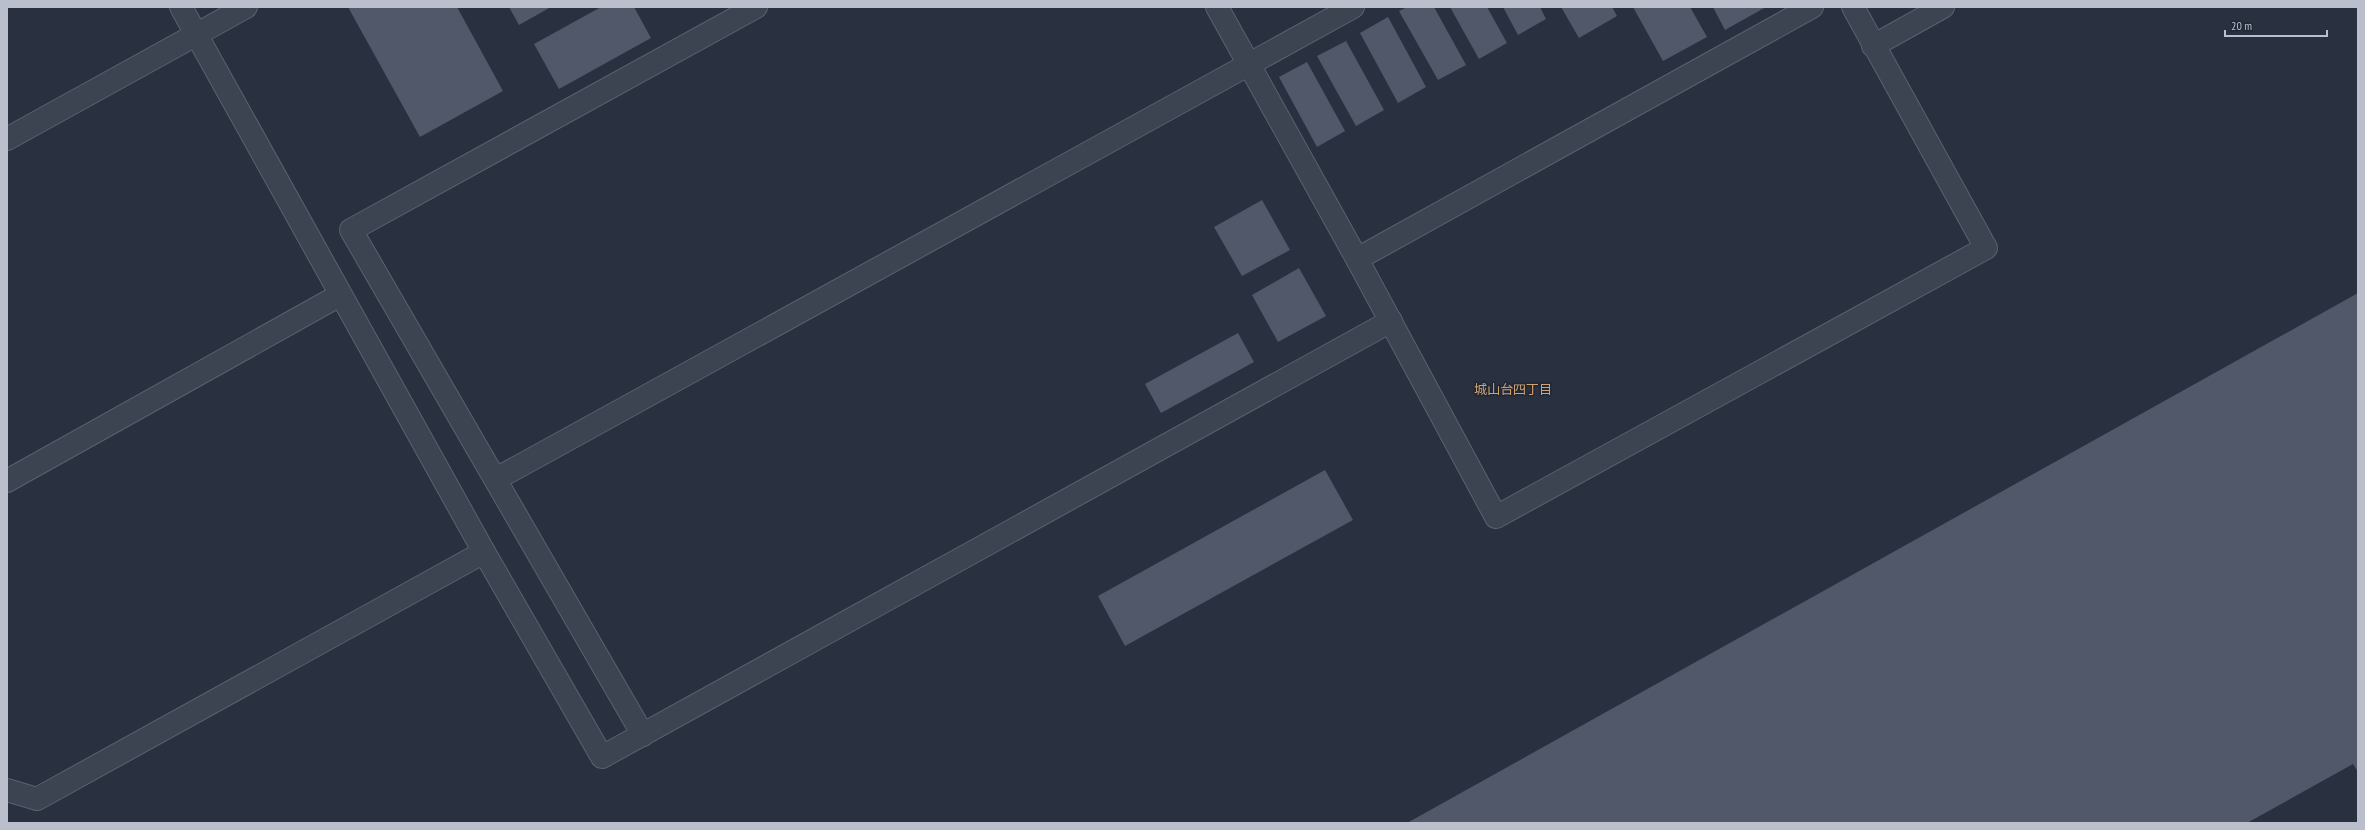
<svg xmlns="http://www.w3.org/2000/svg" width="2365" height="830" viewBox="0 0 2365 830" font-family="'PT Sans Narrow','Noto Sans JP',sans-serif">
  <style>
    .building { fill: #50586a }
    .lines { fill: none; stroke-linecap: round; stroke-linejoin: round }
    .minor-casing { stroke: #5b616e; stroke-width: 24 }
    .minor { stroke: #3d4451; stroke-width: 22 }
    .labels { text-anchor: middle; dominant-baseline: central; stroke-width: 3.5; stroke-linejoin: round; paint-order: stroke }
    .neighbourhood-label { font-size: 13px; fill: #cea372; stroke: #222836 }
  </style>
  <rect width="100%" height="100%" fill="#293141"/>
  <!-- building -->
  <g class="building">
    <polygon points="348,7 457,7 503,91 420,137"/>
    <polygon points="509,7 551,7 519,25"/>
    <polygon points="601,7 634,7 651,38 559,89 534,44"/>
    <polygon points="1407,7 1434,7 1466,65 1438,80 1399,11"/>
    <polygon points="1450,7 1487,7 1507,43 1479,59"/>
    <polygon points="1503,7 1540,7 1546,19 1518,35"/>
    <polygon points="1561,7 1612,7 1617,16 1579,38"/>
    <polygon points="1633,7 1690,7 1707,37 1663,61"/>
    <polygon points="1713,7 1766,7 1725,30"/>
    <polygon points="1388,17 1426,87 1398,103 1360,33"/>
    <polygon points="1346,41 1384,110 1356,126 1317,56"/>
    <polygon points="1307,62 1345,131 1317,147 1279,77"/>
    <polygon points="1262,200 1290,250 1242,276 1214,227"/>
    <polygon points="1299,268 1326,316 1278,342 1252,295"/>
    <polygon points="2358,293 2358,772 2353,764 2247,823 1407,823"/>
    <polygon points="1238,333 1254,362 1161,413 1145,384"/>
    <polygon points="1325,470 1353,520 1125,646 1098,596"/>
  </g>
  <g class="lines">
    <!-- minor casing -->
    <g class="minor-casing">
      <g id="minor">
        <polyline points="181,7 484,552 602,757 1391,321"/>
        <polyline points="1217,7 1357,259 1496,517 1986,248 1853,7"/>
        <polyline points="1873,46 1943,7"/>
        <polyline points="7,139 246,7"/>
        <polyline points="1357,259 1812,7"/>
        <polyline points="496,479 1353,7"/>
        <polyline points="7,481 340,295"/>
        <polyline points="643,735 351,230 756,7"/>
        <polyline points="7,790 37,799 484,552"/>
      </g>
    </g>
    <!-- minor -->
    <use href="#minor" class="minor"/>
  </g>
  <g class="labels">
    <!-- neighbourhood labels -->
    <g class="neighbourhood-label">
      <text x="1513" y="389">城山台四丁目</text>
    </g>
  </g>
  <!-- border -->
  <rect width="2365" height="830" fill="none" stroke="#babfcb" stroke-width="16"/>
  <!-- scale -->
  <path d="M2225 30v6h102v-6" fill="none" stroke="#babfcb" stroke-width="2"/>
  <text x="2231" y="30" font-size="12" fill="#babfcb" stroke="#222836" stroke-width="3" paint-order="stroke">20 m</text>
</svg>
